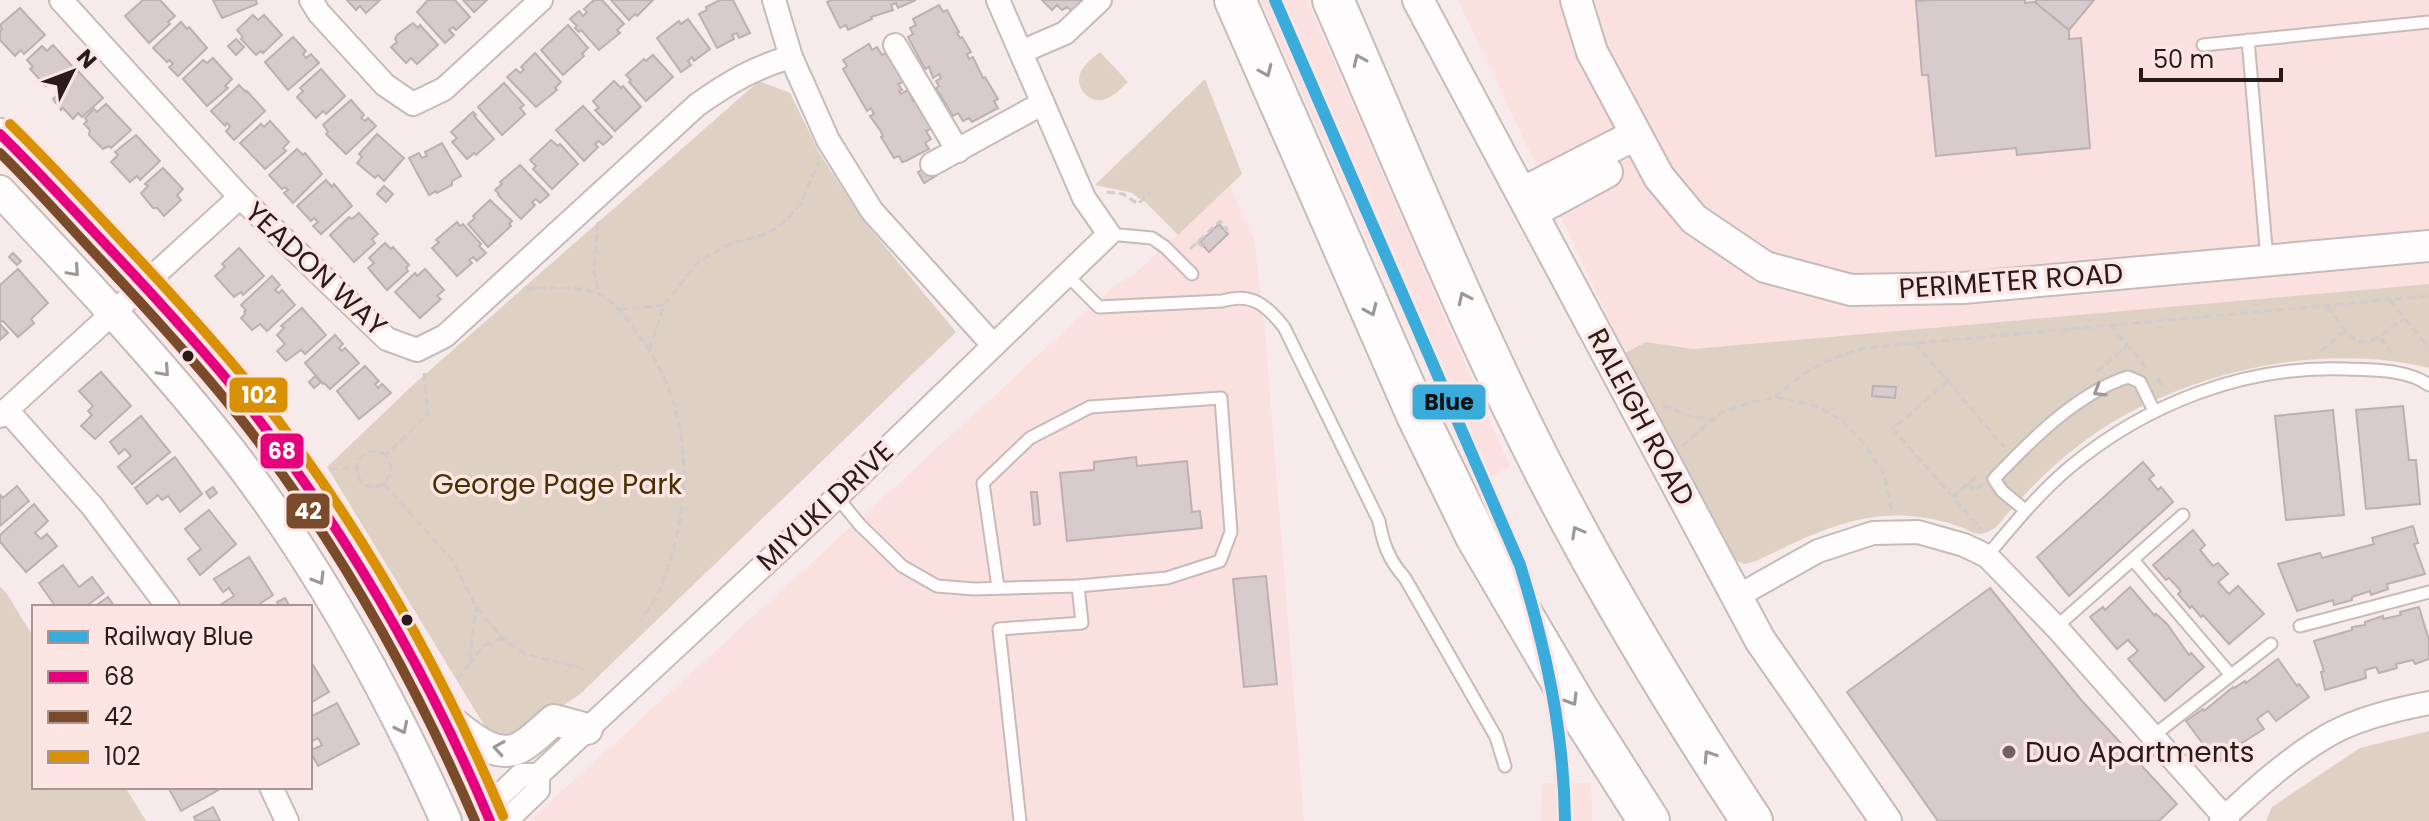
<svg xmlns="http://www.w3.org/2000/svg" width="2429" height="821" viewBox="0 0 2429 821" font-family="Poppins,sans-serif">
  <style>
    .built { fill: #fae0de }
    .green { fill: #ded0c2 }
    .building { fill: #d7cbcd; stroke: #bcb0b2; stroke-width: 2 }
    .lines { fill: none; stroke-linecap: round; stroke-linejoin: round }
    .lane-casing { stroke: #c7bbba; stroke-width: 15 }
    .street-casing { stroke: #c7bbba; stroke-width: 26 }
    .secondary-casing { stroke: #c7bbba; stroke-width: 34 }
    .highway-casing { stroke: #c7bbba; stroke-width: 44 }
    .path { stroke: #d0cccc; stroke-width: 3; stroke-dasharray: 8 4; stroke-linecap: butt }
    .lane { stroke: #fefcfc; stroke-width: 11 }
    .street { stroke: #fefcfc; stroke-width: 22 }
    .secondary { stroke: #fefcfc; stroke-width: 30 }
    .highway { stroke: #fefcfc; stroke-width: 40 }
    .bus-1-casing { stroke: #fde5e4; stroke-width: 16 }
    .bus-2-casing { stroke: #fde5e4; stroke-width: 16 }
    .bus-3-casing { stroke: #fde5e4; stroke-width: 16 }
    .bus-1 { stroke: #e5007d; stroke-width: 10 }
    .bus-2 { stroke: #7a4b2a; stroke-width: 10 }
    .bus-3 { stroke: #d89104; stroke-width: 10 }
    .rail-1-casing { stroke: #fde5e4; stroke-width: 18 }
    .rail-1 { stroke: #3aacdc; stroke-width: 12 }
    .oneway { stroke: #9e9796 }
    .bus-dot { fill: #281b1a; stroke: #fde5e4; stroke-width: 3 }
    .poi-dot { fill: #706363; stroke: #fde5e4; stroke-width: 3 }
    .labels { text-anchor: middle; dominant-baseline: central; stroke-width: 7; stroke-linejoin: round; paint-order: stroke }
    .street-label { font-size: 28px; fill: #281b1a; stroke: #fde5e4 }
    .park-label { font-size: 28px; fill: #483100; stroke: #fde5e4 }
    .poi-label { font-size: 28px; fill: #281b1a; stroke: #fde5e4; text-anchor: start }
    .line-badge { stroke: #fde5e4; stroke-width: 3 }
    .badge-label { font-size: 22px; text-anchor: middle; font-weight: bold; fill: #fff }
    .pale-badge-label { font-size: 22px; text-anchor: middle; font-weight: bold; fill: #111 }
  </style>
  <rect width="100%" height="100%" fill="#f7eaea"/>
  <!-- built -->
  <g class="built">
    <polygon points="1260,0 1307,0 1510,467 1477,483"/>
    <polygon points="1458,0 2429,0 2429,284 1693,349 1646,342 1625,353"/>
    <polygon points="1230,186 1254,238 1265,334 1304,821 535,821 534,817 1113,287 1136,273"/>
    <polygon points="1542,783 1591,783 1592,821 1541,821"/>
  </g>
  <!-- green -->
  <g class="green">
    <path d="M1100 52 1128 82C1120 89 1113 98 1102 100 1086 102 1073 84 1082 70 1086 63 1094 57 1100 52Z"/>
    <polygon points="1205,79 1242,174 1178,235 1141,198 1139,199 1133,193 1095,185"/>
    <polygon points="759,81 790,93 820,154 863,220 956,332 579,695 498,748 327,467 413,385"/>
    <path d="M2429 284V368C2321 341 2186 372 2094 434 2057 460 2025 492 1996 527 1991 530 1986 534 1980 534 1974 534 1968 530 1963 528 1946 521 1926 517 1908 516 1852 512 1805 538 1756 561L1744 564 1732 559 1625 353 1646 342 1693 349Z"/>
    <polygon points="0,586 7,594 34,638 34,787 125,787 146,821 0,821"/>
    <polygon points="2429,731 2429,821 2266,821 2272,807 2360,748"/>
  </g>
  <!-- building -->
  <g class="building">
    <polygon points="143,0 160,0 175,16 168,22 170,24 149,43 125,16"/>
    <polygon points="213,0 256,0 257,4 222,18"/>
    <polygon points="347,0 380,0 366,13 360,6 356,10"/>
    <polygon points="428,0 455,0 470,17 456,30 453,27 449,30 454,35 445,43 417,12"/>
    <polygon points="463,0 487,0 474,12"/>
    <polygon points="594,0 602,0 624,24 617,30 620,33 599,50 581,30 579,32 575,28 577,26 570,19 579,11 583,16 587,12 584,9"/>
    <polygon points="611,0 653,0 637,16 635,14 629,20"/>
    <polygon points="720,0 733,0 750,33 739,38 737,33 732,35 734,39 717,48 699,14 707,10 706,7"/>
    <polygon points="831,0 916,0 898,8 896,3 891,5 893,10 871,17 872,19 848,30 846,25 840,28 827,2"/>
    <polygon points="1042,0 1083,0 1072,11 1067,7 1062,10 1057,5 1052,10"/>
    <polygon points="1931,0 2025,0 2025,3 2035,2 2069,30 2069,39 2081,38 2090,148 2017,155 2016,148 1936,156 1928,75 1922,75 1916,1"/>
    <polygon points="2037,0 2094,0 2069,30 2035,2"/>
    <polygon points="939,5 943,12 947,10 959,32 957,33 960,38 962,37 971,52 967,54 969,59 973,57 983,78 985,77 998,99 994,101 998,108 972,122 969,118 963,121 958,113 953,116 936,88 939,86 936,81 941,78 939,74 933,78 929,67 925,69 908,37 913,34 910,28 916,25 913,19"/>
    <polygon points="20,8 45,35 24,54 21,50 15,56 0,40 0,31 2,29 0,25"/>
    <polygon points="253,15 258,20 264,15 282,35 263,53 261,51 256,55 241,39 243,37 237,30"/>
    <polygon points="688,19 710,49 694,61 692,57 688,61 691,65 681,72 657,38 679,21 681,24"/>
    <polygon points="181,22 187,29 189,27 207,48 178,76 169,67 173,64 169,60 167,62 153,48"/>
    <polygon points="413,23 418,28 420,25 438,45 417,64 411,58 406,63 391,47 397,42 395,39 397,35"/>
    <polygon points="568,25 588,48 582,54 584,56 563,75 541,50"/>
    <polygon points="293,37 306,51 303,54 306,58 311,54 319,63 288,90 265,62"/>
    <polygon points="236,39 244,47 236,55 228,46"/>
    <polygon points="869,44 872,50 877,47 882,55 886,53 892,62 893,61 905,81 898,84 902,90 899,91 901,94 908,90 913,101 916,99 931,129 926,131 931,139 925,143 929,149 906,161 902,162 899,156 894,158 881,137 883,136 880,130 870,116 874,114 871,108 867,111 843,69 847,66 843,60"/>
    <polygon points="53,45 73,67 53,85 49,83 46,86 30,69 33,67 27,60 42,46 47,51"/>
    <polygon points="535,53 561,82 555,88 557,90 536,107 507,77 516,69 520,73 524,70 521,67"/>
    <polygon points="653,55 673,77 646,101 629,82 631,80 626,75 644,59 646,61"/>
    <polygon points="213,58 232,79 225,86 228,88 207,106 183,79 203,60 207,63"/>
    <polygon points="321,69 345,96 326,114 323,111 316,118 297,97 303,91 300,88"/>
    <polygon points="78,71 103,98 82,117 78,113 73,119 63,108 61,110 53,99 60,92 58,89"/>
    <polygon points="614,81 621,88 623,86 641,107 615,131 595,110 599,108 593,101"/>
    <polygon points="504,83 524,105 520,108 525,114 502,135 478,107"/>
    <polygon points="239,85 246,92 247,91 265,111 234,140 226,131 230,127 227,123 225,126 211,111"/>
    <polygon points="351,100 364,115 361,118 365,121 368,118 376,126 346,154 326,134 328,132 323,125"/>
    <polygon points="106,104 131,130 111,148 109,146 103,149 89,135 90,130 84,124 87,121 85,118 94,109 97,112"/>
    <polygon points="583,106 612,137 603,145 599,141 595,144 598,147 584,161 556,130"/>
    <polygon points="473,112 476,115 474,116 494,139 476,155 474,153 467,159 452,142 457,138 451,132"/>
    <polygon points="270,121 289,142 283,148 286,151 265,169 240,143 261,124 264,127"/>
    <polygon points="377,134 404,158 384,181 378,175 375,178 357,163 362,157 359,154"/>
    <polygon points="136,135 160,161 140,180 137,176 130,182 111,162 118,155 115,152"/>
    <polygon points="551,140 558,146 560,144 578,164 552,189 533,169 536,166 530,160"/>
    <polygon points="442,143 461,176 452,181 452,185 437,193 436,191 429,195 409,158 419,153 422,158 427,156 425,152"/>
    <polygon points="297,149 303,155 305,153 322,174 293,203 284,193 288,190 285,187 282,189 269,175"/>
    <polygon points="520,165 549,195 540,203 536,199 532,202 535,205 521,219 498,195 499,194 495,190 502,184 500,182"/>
    <polygon points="930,165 936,176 924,183 918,172"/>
    <polygon points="163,168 183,189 177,195 181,200 164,216 157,208 153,208 141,193 148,186 145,184"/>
    <polygon points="326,180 332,187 334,184 352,206 321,234 313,226 318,222 314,218 311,221 297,206"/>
    <polygon points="384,186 393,194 386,202 377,194"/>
    <polygon points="490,200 512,221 509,224 511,226 488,247 468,224 475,218 473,216"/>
    <polygon points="359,213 378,234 372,239 375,243 354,262 330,235 349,217 352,219"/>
    <polygon points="457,222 460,226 463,224 481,244 479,246 486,253 477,261 473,257 469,260 472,263 457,276 432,248 439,242 436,240"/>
    <polygon points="1219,224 1228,234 1209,252 1200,242"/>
    <polygon points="385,243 391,249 393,247 409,265 406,268 408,271 387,290 368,268 374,263 369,258"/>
    <polygon points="239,248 264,276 243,295 241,292 234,297 215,276 225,267 222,264"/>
    <polygon points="13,253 21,261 17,265 9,257"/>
    <polygon points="18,269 48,303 31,319 34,323 18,337 3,321 0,322 0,285"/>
    <polygon points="425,269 444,290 437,296 441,299 420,318 395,292 415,273 417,276"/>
    <polygon points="272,276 280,285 275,290 279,293 282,290 295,305 267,331 260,324 252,330 241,318 245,314 244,312 246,310 241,305"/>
    <polygon points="302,308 326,335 305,354 301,350 286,361 277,351 285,344 277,335 284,328 281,326"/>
    <polygon points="0,324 8,333 0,340"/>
    <polygon points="335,335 343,344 339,348 342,351 345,348 359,363 330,389 324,383 323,384 305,363"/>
    <polygon points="365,366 379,381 375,384 378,388 382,384 391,393 359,419 337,391"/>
    <polygon points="101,372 131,406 95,439 81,426 92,415 88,411 93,406 79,391"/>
    <polygon points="315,376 321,382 314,388 309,382"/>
    <polygon points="1873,386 1896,387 1895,398 1872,396"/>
    <polygon points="2403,406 2409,460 2416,460 2420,504 2366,509 2356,410"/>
    <polygon points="2333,410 2344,515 2286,520 2275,416"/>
    <polygon points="141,416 170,452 132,484 118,467 131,456 125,449 119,454 110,442"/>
    <polygon points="175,457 202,494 180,512 168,496 162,500 158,495 147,504 135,488"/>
    <polygon points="1136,457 1137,466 1187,461 1192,512 1200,511 1202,528 1067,541 1060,473 1094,470 1094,462"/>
    <polygon points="2143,462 2154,475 2149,479 2158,490 2161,487 2173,502 2069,596 2037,557"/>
    <polygon points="17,486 29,501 0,526 0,495 3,498"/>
    <polygon points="213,487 217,493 210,498 206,492"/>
    <polygon points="1031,492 1037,492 1040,524 1034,525"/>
    <polygon points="34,504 48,521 35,533 41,539 47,534 57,546 26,572 0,542 0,535"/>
    <polygon points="209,510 236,544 200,575 188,559 201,549 185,529"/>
    <polygon points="2413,526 2418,543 2414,544 2425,574 2387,584 2388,589 2371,595 2370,591 2352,597 2352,600 2334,605 2333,600 2297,611 2278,564 2320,553 2322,558 2374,544 2372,538"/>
    <polygon points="2193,530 2205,545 2200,550 2213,566 2218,563 2228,574 2218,582 2229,594 2238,586 2264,614 2229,644 2203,615 2201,617 2192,606 2190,608 2178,594 2181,591 2169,578 2166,580 2153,565"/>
    <polygon points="249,557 273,595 255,607 221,607 220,605 234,596 229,588 223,592 214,579"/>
    <polygon points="63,565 79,587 92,577 104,593 85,607 82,605 79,607 56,607 39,583"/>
    <polygon points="1266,576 1277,684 1244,687 1233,579"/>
    <polygon points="2130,587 2155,616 2156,614 2167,624 2189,655 2191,653 2204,667 2165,701 2128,659 2138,651 2128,640 2117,649 2090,617 2103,607 2105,610"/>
    <polygon points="1990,588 2082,701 2177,804 2159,821 1938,821 1847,692"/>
    <polygon points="108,597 115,607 94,607"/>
    <polygon points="285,598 289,605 280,607 277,602"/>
    <polygon points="2419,607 2429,640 2429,659 2415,664 2413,660 2396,664 2397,668 2379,673 2376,667 2365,670 2366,678 2325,690 2321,672 2324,671 2314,641 2352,630 2352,627 2365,625 2365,622 2383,616 2383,619 2401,615 2400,612"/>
    <polygon points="2278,659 2297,686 2299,684 2309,697 2276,721 2268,711 2257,719 2264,729 2234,748 2232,745 2230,747 2233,752 2217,763 2186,721 2203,709 2204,711 2233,687 2234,688 2245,681 2246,683"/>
    <polygon points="310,660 329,692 310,703"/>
    <polygon points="337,703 359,744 318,766 310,751 322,745 318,738 310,742 310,717"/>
    <polygon points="168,787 219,787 220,789 181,811"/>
    <polygon points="213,807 220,821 196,821 194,817"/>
  </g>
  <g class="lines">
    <!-- lane casing -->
    <g class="lane-casing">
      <g id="lane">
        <polyline points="2248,40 2267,259"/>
        <polyline points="2203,45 2429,22"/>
        <polyline points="1109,234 1152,238 1165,247 1192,274"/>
        <path d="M1067 275 1099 307 1222 301C1252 292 1266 305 1284 327L1379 521C1383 544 1389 560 1405 578L1496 737 1505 766"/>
        <polyline points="837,497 860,525 902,566 937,586 974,589 1078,586 1167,578 1220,561 1231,532 1221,398 1090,407 1030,438 983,483 998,587"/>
        <path d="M2025 510 2002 491 1994 479C2030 441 2077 393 2128 377L2140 382 2154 411"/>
        <path d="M1987 556C2013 525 2039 493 2070 467 2147 403 2246 365 2346 369 2373 370 2407 369 2429 385"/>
        <polyline points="2133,560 2230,674"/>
        <polyline points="2300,626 2429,592"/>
        <polyline points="2056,627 2183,515"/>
        <polyline points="2153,736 2271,644"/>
        <polyline points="1020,821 999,629 1082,623 1078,586"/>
      </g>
    </g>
    <!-- street casing -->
    <g class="street-casing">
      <g id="street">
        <path d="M61 0 240 197 387 339 417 350 445 336 697 105C728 83 755 67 791 57"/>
        <polyline points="311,0 319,13 385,85 413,104 444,89 541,0"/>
        <polyline points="774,0 791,57 828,140 872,211 993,345"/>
        <polyline points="895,45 958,151"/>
        <polyline points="1021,52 1065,33 1100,0"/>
        <polyline points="932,164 1043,103"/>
        <polyline points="7,410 92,506 168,607"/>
        <polyline points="0,416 240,197"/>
        <polyline points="1736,597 1818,551 1873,533 1918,532 1964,545 1987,556 2056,627 2228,821"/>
        <polyline points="271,787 287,821"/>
        <polyline points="490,820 510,817 538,790 538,775"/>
        <polyline points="488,821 494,801 521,775 538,775 837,497 1109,234 1084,198 998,0"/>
        <path d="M2221 821C2255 789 2292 755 2334 732 2363 717 2397 709 2429 703"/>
      </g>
    </g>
    <!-- secondary casing -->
    <g class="secondary-casing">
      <g id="secondary">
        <polyline points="1418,0 1760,640 1886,821"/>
        <polyline points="1576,0 1592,52 1659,177 1694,219 1765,267 1851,290 1963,288 2429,246"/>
        <path d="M0 134C38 170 73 209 109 248 156 298 203 349 246 403 345 530 430 671 490 821"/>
        <path d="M0 191C73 269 147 347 214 430 310 549 384 682 446 821"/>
        <polyline points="1522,193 1635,135"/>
        <polyline points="1533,212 1607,172"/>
        <path d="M446 718C466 732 492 760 519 748 531 742 543 729 554 720L587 729"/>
      </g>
    </g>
    <!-- highway casing -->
    <g class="highway-casing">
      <g id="highway">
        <polyline points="1235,0 1417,415 1476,536 1577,708 1649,821"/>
        <path d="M1333 0C1409 174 1480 352 1570 519 1626 623 1687 723 1752 821"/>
      </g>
    </g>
    <!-- path -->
    <g class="path">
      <polyline points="1107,192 1123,194 1138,204 1150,192"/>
      <polyline points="598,222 594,270 599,294"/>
      <polyline points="1197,242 1206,249"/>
      <polyline points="1190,249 1220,221 1227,229 1225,231"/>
      <path d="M526 289C547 288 579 285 599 294 617 302 629 323 641 338 694 410 694 503 662 584 657 597 648 609 641 621"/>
      <polyline points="2390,300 2429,348"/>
      <path d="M2327 306C2359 350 2361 353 2404 318"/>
      <polyline points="620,310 664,305"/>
      <polyline points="2110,325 2147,368"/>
      <polyline points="2380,338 2395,356"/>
      <polyline points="1915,343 2004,447"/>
      <polyline points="649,350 664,305 697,263 729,244 759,236 778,228 800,205 819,162"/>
      <polyline points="2321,351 2345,331"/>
      <polyline points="2097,372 2127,346"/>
      <polyline points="424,373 428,414 386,455 392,470 384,484 452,560 476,606 502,638 525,654 588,670"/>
      <polyline points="2157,379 2165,388"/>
      <polyline points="1948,381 1893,429 1981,529"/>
      <path d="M1775 397C1805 370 1826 360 1864 348L2429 296"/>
      <polyline points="1663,405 1685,415 1713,419"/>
      <polyline points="1682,446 1721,413 1749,403 1775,397 1819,407 1843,421 1866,446 1884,474 1892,511"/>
      <polyline points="330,469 356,468"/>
      <path d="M384 484C346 500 349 436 386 455"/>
      <polyline points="1968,484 1976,491 1982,484"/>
      <polyline points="1952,498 1979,474"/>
      <polyline points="469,665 483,646 502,638"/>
      <polyline points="457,679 469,665 476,607"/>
    </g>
    <!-- lane -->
    <use href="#lane" class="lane"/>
    <!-- street -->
    <use href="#street" class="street"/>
    <!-- secondary -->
    <use href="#secondary" class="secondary"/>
    <!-- highway -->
    <use href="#highway" class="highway"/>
    <!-- bus-1 casing -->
    <g class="bus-1-casing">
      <path id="bus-1" d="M0 134C38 171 73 210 109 248 156 298 203 349 246 403 346 531 427 671 490 821"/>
    </g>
    <!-- bus-2 casing -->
    <g class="bus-2-casing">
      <path id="bus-2" d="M0 153C35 187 67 224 100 259 146 308 191 357 233 409 333 534 412 674 475 821"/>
    </g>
    <!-- bus-3 casing -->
    <g class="bus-3-casing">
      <path id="bus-3" d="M10 124C48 161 83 199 119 238 166 288 213 339 256 392 358 521 439 664 503 816"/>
    </g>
    <!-- bus-1 -->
    <use href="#bus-1" class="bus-1"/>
    <!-- bus-2 -->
    <use href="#bus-2" class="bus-2"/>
    <!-- bus-3 -->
    <use href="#bus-3" class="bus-3"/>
    <!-- rail-1 casing -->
    <g class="rail-1-casing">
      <path id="rail-1" d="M1275 0 1520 565C1546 649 1564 732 1565 821"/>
    </g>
    <!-- rail-1 -->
    <use href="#rail-1" class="rail-1"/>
  </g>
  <!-- one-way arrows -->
  <defs><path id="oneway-chevron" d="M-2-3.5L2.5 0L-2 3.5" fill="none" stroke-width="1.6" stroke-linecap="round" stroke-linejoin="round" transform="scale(2)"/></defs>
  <g class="oneway">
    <use href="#oneway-chevron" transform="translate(1359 60) rotate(-114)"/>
    <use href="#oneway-chevron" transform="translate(1266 71) rotate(66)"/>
    <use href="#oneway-chevron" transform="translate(74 271) rotate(48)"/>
    <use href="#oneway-chevron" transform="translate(1464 298) rotate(-115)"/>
    <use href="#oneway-chevron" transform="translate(1371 310) rotate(66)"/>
    <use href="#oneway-chevron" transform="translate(164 371) rotate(48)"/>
    <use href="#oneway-chevron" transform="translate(2099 391) rotate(149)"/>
    <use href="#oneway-chevron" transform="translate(1577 532) rotate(-119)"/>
    <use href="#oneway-chevron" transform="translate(319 579) rotate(59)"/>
    <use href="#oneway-chevron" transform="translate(1572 700) rotate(59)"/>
    <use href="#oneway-chevron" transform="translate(402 728) rotate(64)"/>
    <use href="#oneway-chevron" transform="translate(499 748) rotate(-171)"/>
    <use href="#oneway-chevron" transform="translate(1709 756) rotate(-123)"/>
  </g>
  <!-- markers -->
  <g class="bus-dot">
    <circle cx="188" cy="356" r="7"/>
    <circle cx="407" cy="620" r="7"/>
  </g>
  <circle class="poi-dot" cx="2009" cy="752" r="8"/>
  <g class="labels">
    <!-- street labels -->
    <g class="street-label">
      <text transform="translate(316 269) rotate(43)">YEADON WAY</text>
      <text transform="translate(2011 281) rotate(-4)">PERIMETER ROAD</text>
      <text transform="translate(1641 417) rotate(62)">RALEIGH ROAD</text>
      <text transform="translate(825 506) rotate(-43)">MIYUKI DRIVE</text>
    </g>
    <!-- park labels -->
    <g class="park-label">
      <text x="557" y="484">George Page Park</text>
    </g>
    <!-- poi labels -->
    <g class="poi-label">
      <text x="2025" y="752">Duo Apartments</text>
    </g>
  </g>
  <g class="line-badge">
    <rect x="228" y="376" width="61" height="38" rx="8" fill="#d89104"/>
    <rect x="1411" y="383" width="76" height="38" rx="8" fill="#3aacdc"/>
    <rect x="259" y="432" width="46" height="38" rx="8" fill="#e5007d"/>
    <rect x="285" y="492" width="46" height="38" rx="8" fill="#7a4b2a"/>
  </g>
  <g class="badge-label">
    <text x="259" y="403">102</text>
    <text x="282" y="459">68</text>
    <text x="308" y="519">42</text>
  </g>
  <g class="pale-badge-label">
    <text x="1449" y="410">Blue</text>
  </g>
  <!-- legend -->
  <rect x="32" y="605" width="280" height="184" fill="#fde5e4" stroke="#a89493" stroke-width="2"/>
  <rect x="48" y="631" width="40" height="12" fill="#3aacdc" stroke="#a89493" stroke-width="2"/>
  <text x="104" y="645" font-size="24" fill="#281b1a">Railway Blue</text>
  <rect x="48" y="671" width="40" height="12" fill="#e5007d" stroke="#a89493" stroke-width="2"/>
  <text x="104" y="685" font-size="24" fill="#281b1a">68</text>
  <rect x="48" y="711" width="40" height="12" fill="#7a4b2a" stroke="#a89493" stroke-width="2"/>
  <text x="104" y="725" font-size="24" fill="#281b1a">42</text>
  <rect x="48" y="751" width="40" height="12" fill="#d89104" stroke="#a89493" stroke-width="2"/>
  <text x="104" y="765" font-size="24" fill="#281b1a">102</text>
  <!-- north arrow -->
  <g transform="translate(72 72) rotate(48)" stroke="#fde5e4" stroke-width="6" paint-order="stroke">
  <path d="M0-6L14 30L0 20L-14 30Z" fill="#281b1a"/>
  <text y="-12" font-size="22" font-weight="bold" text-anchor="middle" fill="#281b1a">N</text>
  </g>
  <!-- scale -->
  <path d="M2141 68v12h140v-12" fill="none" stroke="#281b1a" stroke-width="4"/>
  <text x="2153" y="68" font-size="24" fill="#281b1a" stroke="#fde5e4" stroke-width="6" paint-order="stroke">50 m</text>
</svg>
